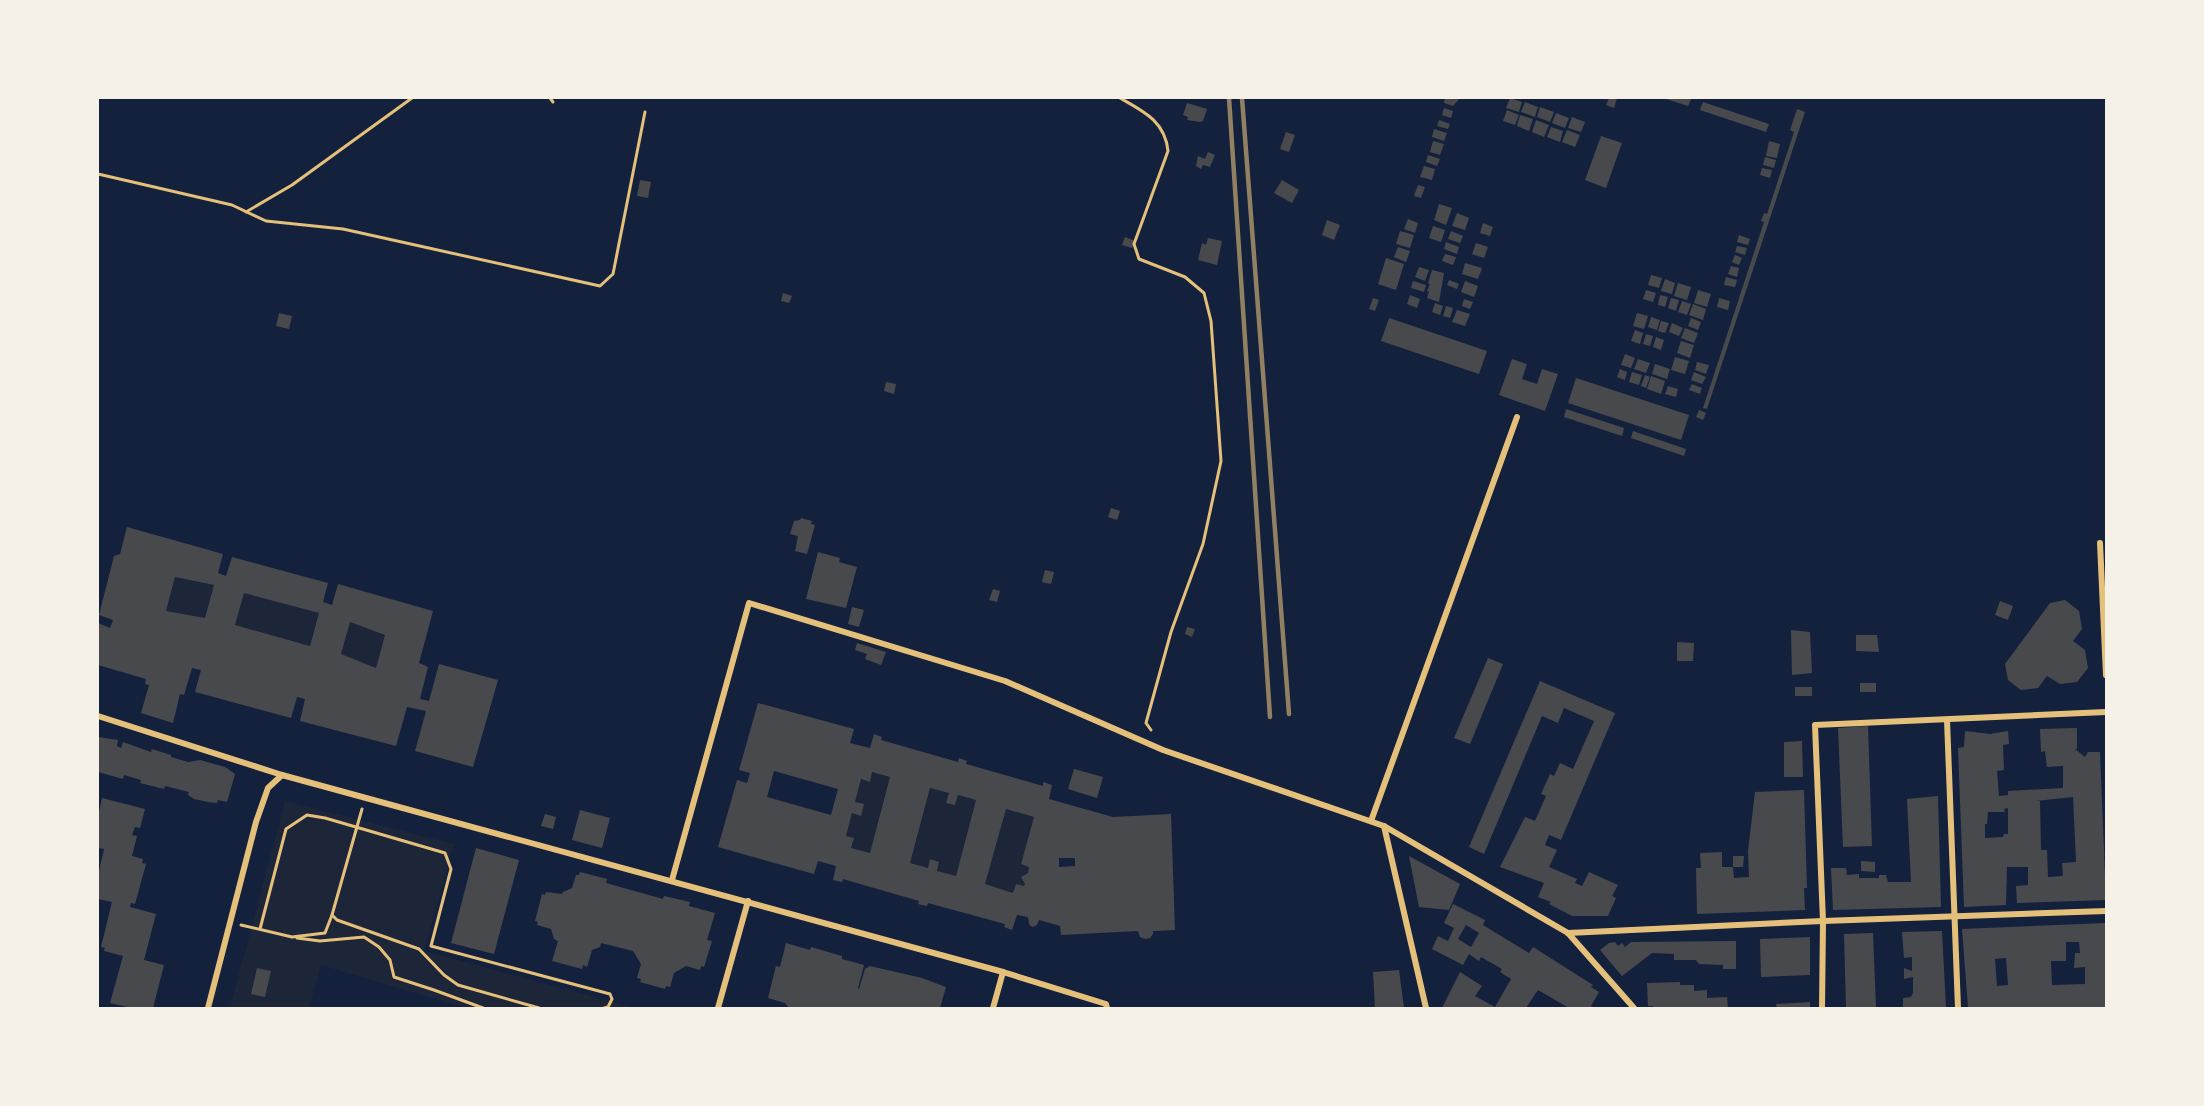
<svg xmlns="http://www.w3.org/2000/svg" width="2204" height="1106" viewBox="0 0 2204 1106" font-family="Mulish,sans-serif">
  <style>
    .green { fill: #1d2539 }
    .building { fill: #48494c; fill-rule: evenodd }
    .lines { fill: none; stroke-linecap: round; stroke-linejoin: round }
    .path { stroke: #e5c07b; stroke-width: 3 }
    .minor { stroke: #e5c07b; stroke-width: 6 }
    .rail { stroke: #918062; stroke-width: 4.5 }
  </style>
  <rect width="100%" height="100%" fill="#14213d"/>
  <!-- green -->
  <g class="green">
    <polygon points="175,577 214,585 205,618 166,611"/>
    <polygon points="244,593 319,613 310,646 235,625"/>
    <polygon points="350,622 385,635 376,668 341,654"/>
    <polygon points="872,772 890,777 870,853 851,848 854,838 846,836 852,813 861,815 863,804 855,802 861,779 869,782"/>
    <polygon points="930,788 949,793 946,802 955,805 958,795 976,800 956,876 937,871 939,862 931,859 928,868 910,863"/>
    <polygon points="285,801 454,844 424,951 635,1008 466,1008 321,965 309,1008 230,1008"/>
    <polygon points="1006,809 1034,817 1021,864 1029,867 1028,873 1021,877 1025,884 1024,886 1016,884 1013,893 985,884"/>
  </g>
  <!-- building -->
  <g class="building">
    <polygon points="1445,98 1458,98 1459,99 1453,106 1444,103"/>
    <polygon points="1510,98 1522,102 1519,112 1506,108"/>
    <polygon points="1609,98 1617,98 1614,108 1606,105"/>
    <polygon points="1663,98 1687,98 1691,99 1688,106"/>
    <polygon points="1525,102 1538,107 1535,117 1521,112"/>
    <polygon points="1703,102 1769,124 1766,132 1700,110"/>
    <polygon points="1187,103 1207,109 1203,121 1200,122 1187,120 1188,117 1183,115"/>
    <polygon points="1540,107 1554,112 1550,122 1537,117"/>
    <polygon points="1444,108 1453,111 1451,118 1442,115"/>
    <polygon points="1797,109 1805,112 1707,409 1703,408 1764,222 1761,221 1764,213 1767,214 1794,132 1790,130"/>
    <polygon points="1507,110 1519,115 1515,125 1503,121"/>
    <polygon points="1556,113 1569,118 1565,128 1552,123"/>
    <polygon points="1520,115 1533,119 1529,131 1517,126"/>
    <polygon points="1572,117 1585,122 1581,132 1568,128"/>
    <polygon points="1439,120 1450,124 1448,129 1437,126"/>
    <polygon points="1536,120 1549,125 1544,137 1532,132"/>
    <polygon points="1551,127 1563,131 1560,142 1547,137"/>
    <polygon points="1434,129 1447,133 1444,141 1432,137"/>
    <polygon points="1567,130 1580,135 1575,147 1562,142"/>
    <polygon points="1286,132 1295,135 1289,152 1280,149"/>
    <polygon points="1601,136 1622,143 1606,188 1585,180"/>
    <polygon points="1433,141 1444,144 1440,155 1430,152"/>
    <polygon points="1769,141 1780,144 1777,158 1766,156"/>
    <polygon points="1208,152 1215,155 1210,167 1203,165 1201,169 1196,166 1198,156 1205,159"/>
    <polygon points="1428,155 1440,159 1437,166 1426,162"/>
    <polygon points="1765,157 1776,160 1774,168 1763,165"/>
    <polygon points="1424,166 1435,169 1432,180 1420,177"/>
    <polygon points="1762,168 1772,170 1770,178 1760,175"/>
    <polygon points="640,180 651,182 648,198 637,196"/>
    <polygon points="1282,180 1299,190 1292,203 1274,193"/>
    <polygon points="1418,185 1425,187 1421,198 1414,196"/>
    <polygon points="1439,204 1452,208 1446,225 1434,220"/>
    <polygon points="1457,213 1469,218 1465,230 1452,226"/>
    <polygon points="1408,219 1418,223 1415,233 1404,229"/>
    <polygon points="1327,220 1340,225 1334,240 1322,235"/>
    <polygon points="1483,223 1493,227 1490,236 1480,233"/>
    <polygon points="1433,226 1445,230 1441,242 1429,238"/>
    <polygon points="1400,231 1414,235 1410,248 1396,244"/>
    <polygon points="1451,231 1463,236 1460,243 1448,239"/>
    <polygon points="1739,235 1750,239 1748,245 1737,242"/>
    <polygon points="1125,237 1135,241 1132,248 1122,245"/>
    <polygon points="1208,238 1222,241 1217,265 1198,260 1202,243 1206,245"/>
    <polygon points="1446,242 1459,247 1457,254 1444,249"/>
    <polygon points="1476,243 1488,247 1484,258 1472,254"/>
    <polygon points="1737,246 1747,248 1745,255 1735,252"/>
    <polygon points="1398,247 1410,251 1406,262 1394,257"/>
    <polygon points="1445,254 1456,257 1453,265 1442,261"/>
    <polygon points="1735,255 1742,258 1739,265 1732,262"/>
    <polygon points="1386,258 1404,264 1396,290 1378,284"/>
    <polygon points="1465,263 1482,268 1478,279 1462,274"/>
    <polygon points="1731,266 1739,268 1737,277 1728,274"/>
    <polygon points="1419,267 1429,270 1425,281 1415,277"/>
    <polygon points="1432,270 1444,273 1439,302 1427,298 1429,292 1427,291 1430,284 1428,283"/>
    <polygon points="1651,275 1662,278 1659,288 1648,285"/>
    <polygon points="1726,277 1737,280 1735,287 1724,285"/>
    <polygon points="1665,279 1675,283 1672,294 1661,291"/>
    <polygon points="1449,280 1459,284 1457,289 1447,285"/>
    <polygon points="1413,281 1426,285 1424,292 1411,288"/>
    <polygon points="1465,281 1478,286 1474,297 1461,292"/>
    <polygon points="1678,283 1691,287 1687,300 1674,296"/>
    <polygon points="1646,290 1656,293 1653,302 1643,299"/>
    <polygon points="1698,290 1711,294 1707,307 1694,303"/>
    <polygon points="783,293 792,296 789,303 781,301"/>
    <polygon points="1410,295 1420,299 1417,308 1407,304"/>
    <polygon points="1660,295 1668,297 1665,307 1658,305"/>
    <polygon points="1373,298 1379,300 1375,311 1369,309"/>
    <polygon points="1671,298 1679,300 1676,311 1668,308"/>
    <polygon points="1719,298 1730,301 1728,310 1717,307"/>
    <polygon points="1464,299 1473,302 1470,309 1462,306"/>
    <polygon points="1682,301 1691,304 1687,315 1678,312"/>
    <polygon points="1435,303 1443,306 1440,315 1432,312"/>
    <polygon points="1693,304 1706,309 1703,320 1689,315"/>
    <polygon points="1446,306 1453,308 1450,318 1443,316"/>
    <polygon points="1457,310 1470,314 1465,326 1452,322"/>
    <polygon points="279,313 292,316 289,329 276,326"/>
    <polygon points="1637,313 1648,316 1644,329 1633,326"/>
    <polygon points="1651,317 1660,320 1657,330 1648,327"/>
    <polygon points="1389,318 1487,351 1479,374 1381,341"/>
    <polygon points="1691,318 1701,322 1698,330 1688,326"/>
    <polygon points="1661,321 1669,323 1665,333 1658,331"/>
    <polygon points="1672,323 1683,328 1679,336 1669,332"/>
    <polygon points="1685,328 1698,333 1694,343 1681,338"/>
    <polygon points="1635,330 1643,333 1640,344 1631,341"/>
    <polygon points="1646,334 1653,336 1650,346 1643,344"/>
    <polygon points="1656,337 1664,340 1661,350 1653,347"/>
    <polygon points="1681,341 1694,345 1690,358 1677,353"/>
    <polygon points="1625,354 1635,358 1631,368 1621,365"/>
    <polygon points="1675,357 1689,361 1685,374 1671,370"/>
    <polygon points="1512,359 1527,364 1522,379 1537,384 1542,369 1558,374 1545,411 1499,395"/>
    <polygon points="1638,359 1650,363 1646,373 1634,369"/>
    <polygon points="1697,362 1709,365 1706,374 1695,370"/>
    <polygon points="1655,364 1670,369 1667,379 1652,374"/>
    <polygon points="1620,369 1627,372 1625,380 1617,377"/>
    <polygon points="1632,372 1642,375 1639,385 1629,382"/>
    <polygon points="1694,372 1706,377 1702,384 1691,380"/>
    <polygon points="1645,375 1650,377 1646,388 1641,386"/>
    <polygon points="1651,376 1665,381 1661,394 1647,389"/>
    <polygon points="1576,378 1689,415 1681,440 1568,403"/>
    <polygon points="886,382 896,384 894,394 884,391"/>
    <polygon points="1692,384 1702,388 1700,394 1689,390"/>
    <polygon points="1668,386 1678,389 1676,397 1665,394"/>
    <polygon points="1566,409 1624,428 1622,436 1564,417"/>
    <polygon points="1699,410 1706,413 1703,420 1696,417"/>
    <polygon points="1633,431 1686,449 1684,456 1631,438"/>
    <polygon points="1111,508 1120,511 1117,520 1108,517"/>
    <polygon points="801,518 812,521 811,524 815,525 807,554 795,551 798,536 790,534 794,521 800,520"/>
    <path d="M127 527 223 554 218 573 226 576 232 557 328 583 323 602 332 605 338 584 433 611 419 663 428 667 420 699 429 701 439 664 498 680 473 767 415 751 426 711 407 707 396 746 300 721 305 699 297 697 291 718 195 692 201 670 192 668 184 695 180 694 173 723 141 713 149 685 145 684 146 679 98 665V623L110 628 113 620 99 615 114 556 120 554ZM175 577 214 585 205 618 166 611ZM244 593 319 613 310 646 235 625ZM350 622 385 635 376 668 341 654Z"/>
    <polygon points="818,552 840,558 839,562 857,567 846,608 806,599"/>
    <polygon points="1045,570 1054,572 1051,584 1042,582"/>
    <polygon points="993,589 1000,591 997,602 989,600"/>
    <polygon points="2065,600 2079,611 2082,629 2073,641 2085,650 2088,668 2077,682 2060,684 2047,676 2038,688 2021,690 2008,680 2005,664 2050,603"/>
    <polygon points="2000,601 2013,606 2008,620 1995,615"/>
    <polygon points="852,607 864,610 859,627 848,624"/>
    <polygon points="1187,627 1195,629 1192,637 1185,634"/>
    <polygon points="1791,630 1810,632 1812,673 1792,675"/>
    <polygon points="1856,635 1877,635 1879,652 1856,651"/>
    <polygon points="1677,642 1694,643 1693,661 1677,661"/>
    <polygon points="857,643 886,652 881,665 865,659 867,654 855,650"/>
    <polygon points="1488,658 1503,664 1470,744 1454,738"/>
    <polygon points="1540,681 1615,713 1561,840 1549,835 1545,845 1557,850 1549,867 1577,879 1575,883 1582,886 1589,872 1618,885 1612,896 1616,898 1608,916 1572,916 1549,904 1551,902 1538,897 1544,883 1500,867 1525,817 1535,821 1546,796 1541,794 1550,774 1554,776 1560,763 1573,769 1594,721 1564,708 1558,723 1542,716 1484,854 1469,847"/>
    <rect x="1860" y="683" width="16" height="9"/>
    <rect x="1795" y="687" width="17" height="9"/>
    <path d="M758 703 854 729 850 743 870 748 874 734 882 737 881 740 958 762 959 758 967 761 966 764 1043 786V782L1052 785 1049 799 1113 817 1171 814 1175 930 1153 931V934L1150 938 1145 939 1140 937 1138 931 1061 935 1060 926 1039 920 1037 925 1032 927 1029 924 1028 917 1017 915 1012 930 1004 927 1005 924 928 903 927 906 918 904 919 901 843 879 842 882 833 880 836 866 818 861 814 874 718 847 737 780 747 783 750 773 739 770ZM774 771 838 789 831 815 767 797ZM872 772 890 777 870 853 851 848 854 838 846 836 852 813 861 816 864 804 855 802 861 779 870 782ZM930 788 949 793 946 803 955 805 958 795 976 800 956 876 937 871 939 862 930 859 928 868 910 863ZM1006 809 1034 817 1021 864 1029 867 1028 873 1021 877 1025 884 1024 886 1016 884 1013 893 985 884ZM1059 858H1075V866L1059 867Z"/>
    <polygon points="1868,726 1872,846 1843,847 1838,728"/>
    <path d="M2077 728V749H2075L2085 757 2088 752H2100L2106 900 2017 903 2016 886 2028 885V867H2007L2006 905 1964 907 1958 748 1964 747 1965 731 1990 734 2008 731 2009 744 2003 745 2004 770 1997 771 1999 796 2008 795V791L2063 788V766L2047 767 2045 751 2041 752 2040 729ZM2073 797 2076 862 2062 863 2063 876 2048 877 2047 850H2041L2040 801H2036ZM2008 808V834H2004L2003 837 1985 838V824H1987L1988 812H2005L2004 809Z"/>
    <polygon points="98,737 118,740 117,746 121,748 123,742 151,752 152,749 171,755 171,757 188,762 200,760 225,767 235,774 227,802 218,800 217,803 208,802 194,799 188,795 189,792 165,786 164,789 140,783 141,780 124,775 123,779 98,772"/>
    <polygon points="1802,741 1803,777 1784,777 1784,742"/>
    <polygon points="1074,769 1103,777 1097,798 1068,789"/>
    <polygon points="1804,790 1807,888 1804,888 1805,910 1697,914 1696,868 1701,868 1700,853 1722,852 1722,867 1733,867 1734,878 1749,877 1748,851 1755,792"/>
    <polygon points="1938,796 1941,907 1833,910 1831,868 1846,868 1847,875 1859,874 1859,878 1879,878 1879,875 1886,875 1888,882 1911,882 1907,799"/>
    <polygon points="102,798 145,809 140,828 135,827 132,835 137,836 132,856 143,859 142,863 146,864 135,904 131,903 130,907 156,914 144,960 164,965 153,1008 132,1008 110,1003 123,956 104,951 105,948 101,947 112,902 98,899 98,875 104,849 98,848 98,816"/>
    <polygon points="580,810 610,818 602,848 572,840"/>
    <polygon points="545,814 556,817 553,829 541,826"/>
    <polygon points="476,848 519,860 494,954 451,943"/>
    <polygon points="1409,856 1460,884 1449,910 1419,907"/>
    <polygon points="1733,856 1744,856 1743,867 1733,867"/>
    <polygon points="1861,861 1875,862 1875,872 1861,871"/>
    <polygon points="580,872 607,879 606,883 663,899 664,896 690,902 689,906 715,913 707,940 712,941 704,967 701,966 700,970 686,966 674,973 670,987 666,986 665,989 640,982 641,979 637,978 641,964 633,951 601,943 600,947 592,950 587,967 583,965 582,969 552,961 558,941 554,939 551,929 537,925 538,922 535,921 542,894 545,895 546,892 562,894 563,892 572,888 576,875 579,875"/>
    <path d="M1453 904 1485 920 1483 925 1529 953 1533 947 1593 985 1591 987 1599 992 1591 1006 1595 1008H1569L1538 990 1526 1008H1442L1460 972 1482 986 1475 996 1495 1007 1511 979 1500 972 1502 969 1481 957 1479 961 1469 954 1463 965 1432 949 1438 936 1448 941 1454 928 1444 923ZM1466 925 1479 933 1471 947 1458 939Z"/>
    <path d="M2106 923V1008L1968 1007 1962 929ZM2066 942H2079L2080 953H2075L2074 968 2085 967V984L2052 985 2051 961H2066ZM2006 958 2008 985 1997 986 1995 959Z"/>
    <polygon points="1942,931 1946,1008 1903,1008 1903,998 1911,997 1913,993 1913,977 1904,979 1904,968 1912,971 1912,957 1904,958 1902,932"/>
    <polygon points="1873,933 1876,1008 1846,1008 1844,934"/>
    <polygon points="1810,937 1810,975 1761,977 1760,939"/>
    <polygon points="1736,941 1736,969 1723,969 1723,965 1699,964 1696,960 1674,960 1674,954 1652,953 1622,976 1600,950 1609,943 1615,942 1618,946 1622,943 1625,947 1631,942"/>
    <polygon points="786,943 810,950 811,947 842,956 842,959 864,965 858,988 859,989 865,969 870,966 922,978 946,987 940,1008 789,1008 785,1003 768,998 776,966 780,967"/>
    <polygon points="257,968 271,971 265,997 251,994"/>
    <polygon points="1399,970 1404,1008 1375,1008 1373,972"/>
    <polygon points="1680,982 1680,985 1694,985 1694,991 1707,990 1707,998 1727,997 1728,1008 1653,1008 1653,1006 1648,1006 1647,983"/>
    <polygon points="1810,1002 1810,1008 1777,1008 1776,1004"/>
  </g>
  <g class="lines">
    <!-- path -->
    <g class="path">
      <polyline points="550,98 553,102"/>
      <path d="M1120 98C1143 111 1165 121 1168 151L1134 244 1139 259 1185 277 1204 293 1211 321 1221 461 1203 544 1171 632 1146 723 1151 730"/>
      <polyline points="98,174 232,205 266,221 343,229 600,286 613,274 645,112"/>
      <polyline points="246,212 292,185 412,98"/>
      <polyline points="332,915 337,920 419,949 444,975 458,985 539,1008"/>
      <polyline points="241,925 292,937 325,933 332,915 362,809"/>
      <polyline points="260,929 286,829 307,815 325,818 445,853 451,869 431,946 610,994 612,999 608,1007 604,1008"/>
      <polyline points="297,938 320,941 364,937 379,947 390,960 394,977 434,990 483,1008"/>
    </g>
    <!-- minor -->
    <g class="minor">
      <polyline points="2100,543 2106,675"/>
      <polyline points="98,716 282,775 1003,972 1106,1004 1107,1008"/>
      <polyline points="1947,720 1958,1008"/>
      <polyline points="1371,821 1517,417"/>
      <polyline points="1384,826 1426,1008"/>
      <polyline points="672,880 749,603 1005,681 1163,750 1384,826 1568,933 1634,1008"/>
      <polyline points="1568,933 1823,921 2106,911"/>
      <polyline points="208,1008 256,822 268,788 282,775"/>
      <polyline points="718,1008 748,901"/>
      <polyline points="993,1008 1003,972"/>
      <polyline points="1822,1008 1823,921 1815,725 2106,712"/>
    </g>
    <!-- rail -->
    <g class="rail">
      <polyline points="1229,98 1270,717"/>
      <polyline points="1242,98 1289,714"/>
    </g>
  </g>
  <!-- border -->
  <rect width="2204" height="1106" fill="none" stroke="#f6f1e7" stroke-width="198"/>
</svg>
